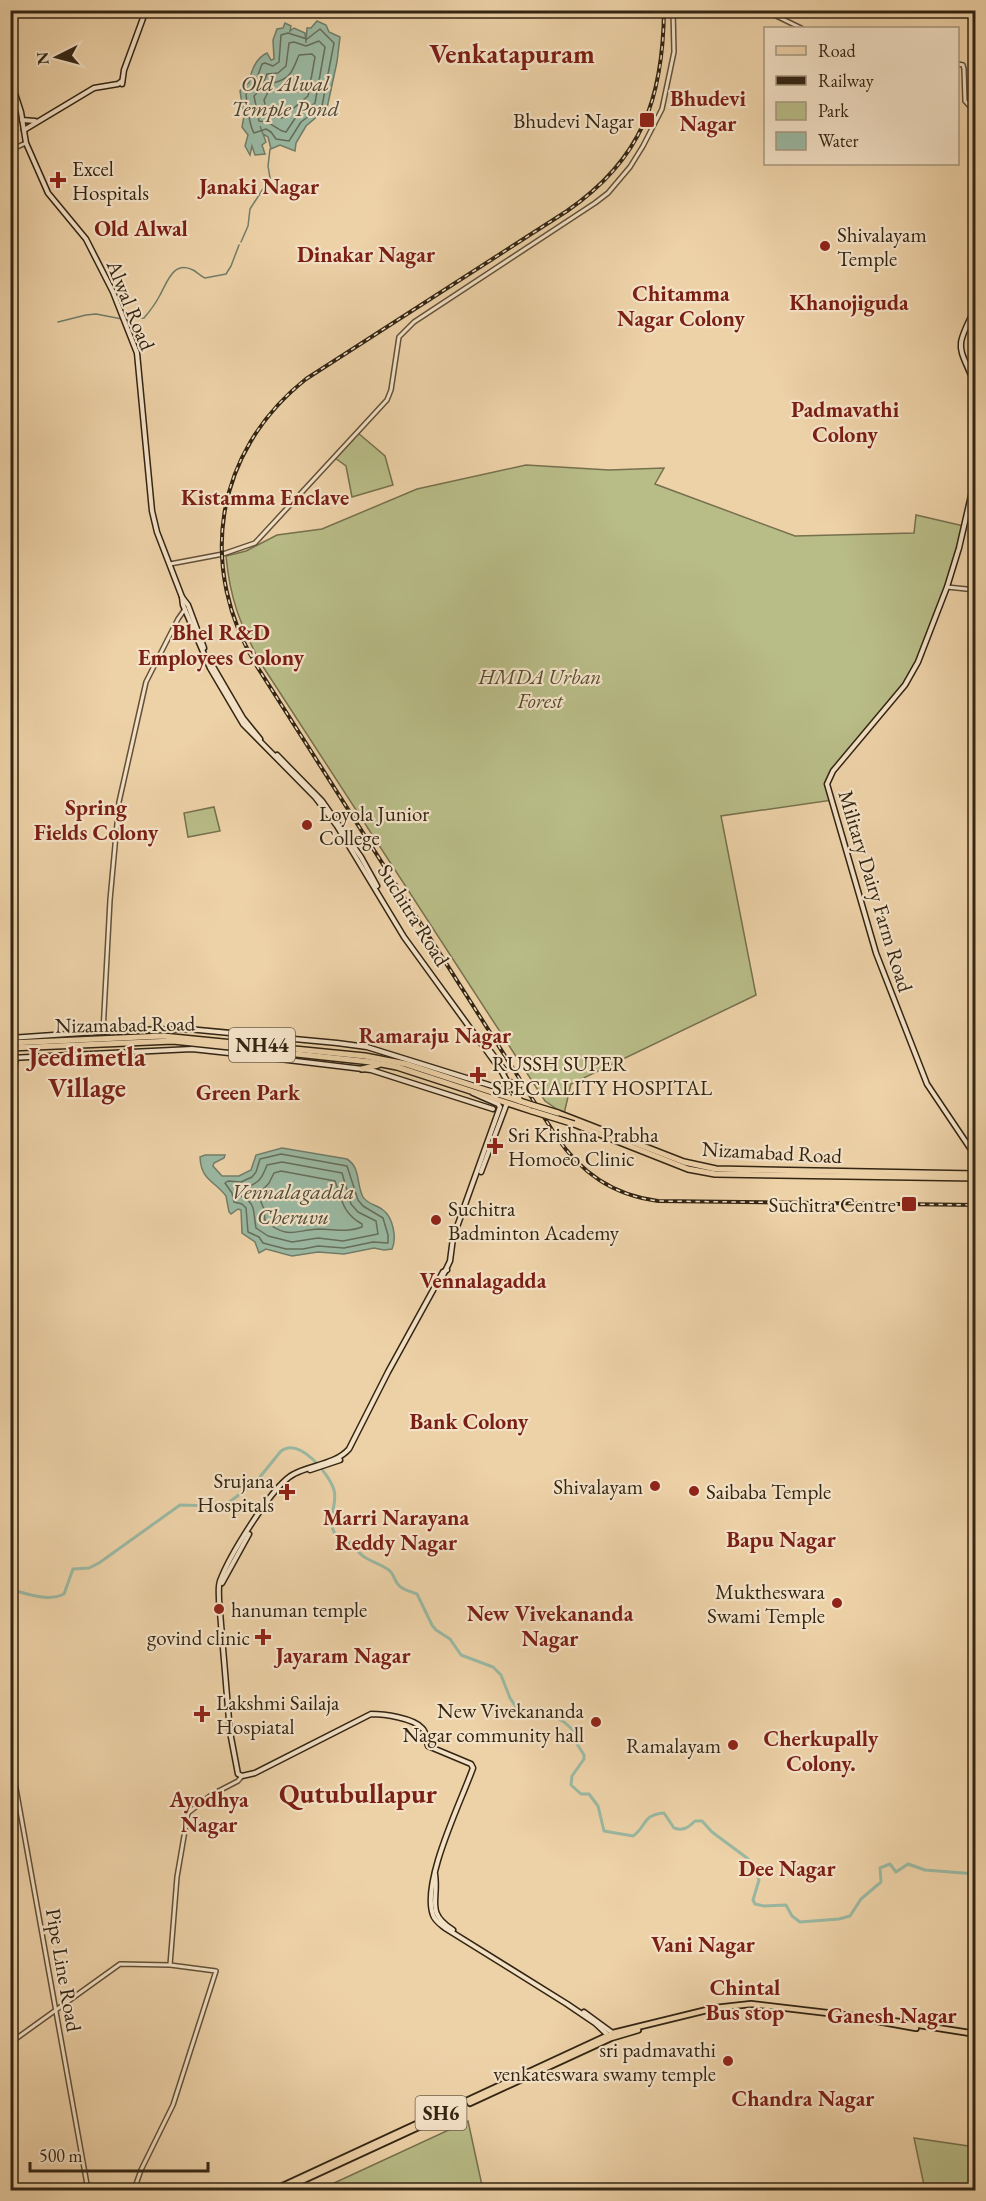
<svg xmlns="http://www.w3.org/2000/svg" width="986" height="2201" viewBox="0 0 986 2201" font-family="'EB Garamond',serif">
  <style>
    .green { fill: #b8bc87; stroke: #76704d; stroke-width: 1.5 }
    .water { fill: #9ab8a2; stroke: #717d69; stroke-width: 1.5 }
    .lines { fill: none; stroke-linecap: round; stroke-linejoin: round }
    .shore { stroke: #666e5a; stroke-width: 1.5 }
    .stream { stroke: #717d69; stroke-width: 1.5 }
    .canal { stroke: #9ab8a2; stroke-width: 3 }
    .tertiary-casing { stroke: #625038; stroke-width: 6 }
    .secondary-casing { stroke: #332513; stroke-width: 7 }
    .primary-casing { stroke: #332513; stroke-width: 8 }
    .trunk-casing { stroke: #332513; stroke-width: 8 }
    .tertiary { stroke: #f3e1c6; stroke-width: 3 }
    .secondary { stroke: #f3e1c6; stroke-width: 4 }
    .primary { stroke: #edd1a7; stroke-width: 4.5 }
    .trunk { stroke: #edd1a7; stroke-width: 5 }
    .rail-casing { stroke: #332513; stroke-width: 4 }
    .rail { stroke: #f3e1c6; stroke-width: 1.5; stroke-dasharray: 4.5; stroke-linecap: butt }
    .trunk-bridge-casing { stroke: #332513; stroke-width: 8; stroke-linecap: butt }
    .trunk-bridge { stroke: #edd1a7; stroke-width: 5 }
    .poi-dot { fill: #8f2418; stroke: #f3e1c6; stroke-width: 2 }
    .labels { text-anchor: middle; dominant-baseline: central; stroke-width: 4.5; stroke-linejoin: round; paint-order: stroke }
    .shield { fill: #f3e1c6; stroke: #6d5d49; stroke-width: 1.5 }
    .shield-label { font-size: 20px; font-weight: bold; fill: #332513 }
    .poi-label { font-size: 21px; fill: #332513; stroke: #f3e1c6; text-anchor: end }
    .street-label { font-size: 21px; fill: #332513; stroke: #f3e1c6 }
    .park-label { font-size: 21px; font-style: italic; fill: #544b30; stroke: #f3e1c6 }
    .water-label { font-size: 22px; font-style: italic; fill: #4d4a37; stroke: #f3e1c6 }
    .neighbourhood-label { font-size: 22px; font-weight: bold; fill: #7a1f14; stroke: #f3e1c6 }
    .district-label { font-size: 27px; font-weight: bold; fill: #7a1f14; stroke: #f3e1c6 }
  </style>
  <rect width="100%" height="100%" fill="#edd1a7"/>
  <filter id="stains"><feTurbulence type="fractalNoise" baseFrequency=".00333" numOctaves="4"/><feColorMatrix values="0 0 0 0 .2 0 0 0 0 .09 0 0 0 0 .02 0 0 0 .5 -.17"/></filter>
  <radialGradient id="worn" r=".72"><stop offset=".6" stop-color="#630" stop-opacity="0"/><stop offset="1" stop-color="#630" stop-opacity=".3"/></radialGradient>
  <!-- green -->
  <g class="green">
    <polygon points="358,433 385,456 393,485 352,497 346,466 335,458"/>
    <path d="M526 465 609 470 664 468 655 484 795 536 914 533 916 515 964 526 947 586 926 642 905 685 829 776 828 786 833 800 721 816 756 995 571 1084 564 1114 545 1101 260 662C240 624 230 599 226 556L246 551 277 535 322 529 417 489Z"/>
    <polygon points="214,807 220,831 188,837 184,813"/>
    <polygon points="468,2121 483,2190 319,2190"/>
    <polygon points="914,2138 975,2147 975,2190 925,2190"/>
  </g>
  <!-- water -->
  <g class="water">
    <path d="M317 21 326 25 329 32 340 37 337 62 327 108 306 126 296 143 295 151 280 145 271 149 268 137 263 134 260 126 266 142 262 145 265 154 255 155 252 146 250 155 245 146 248 135 242 127 244 116 240 91 245 85 249 83C251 71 256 58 267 53L271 60 274 59 273 40 277 29 283 28 285 23 291 26 290 31 294 28 305 33 306 43 307 28H311Z"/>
    <path d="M282 1148 347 1159C361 1168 356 1184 363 1197 367 1204 377 1205 383 1210 393 1217 397 1238 392 1249L384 1250 374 1248 344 1254 318 1252 292 1256 266 1249 259 1253 255 1242 242 1233 241 1210 238 1209 231 1214 229 1212 226 1196C215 1181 201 1181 200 1157L205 1155H225L224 1158 214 1163 213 1166 222 1176H239L251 1170 256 1155Z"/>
  </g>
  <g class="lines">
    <!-- shore -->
    <g class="shore">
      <path d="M320 29 334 43 322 106 301 122 289 141 276 139 271 132 266 129 254 133C249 125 247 104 246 94L254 86 262 64 265 63 273 66 279 62 281 35 288 33 307 39Z"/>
      <path d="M319 41 325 47 315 103 296 117 286 132C277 131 274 122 259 121L254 96 261 89 267 74 278 73 286 66 289 43 294 42 306 46Z"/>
      <path d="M299 55 312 54 315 57 308 96 282 118 267 112 264 100 273 83C292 78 292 71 299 55Z"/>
      <polygon points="281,1154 347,1166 358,1200 363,1206 383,1218 388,1235 388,1243 373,1242 344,1248 318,1246 303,1249 286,1249 263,1243 259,1237 248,1232 246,1208 242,1204 234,1202 232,1193 225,1183 228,1181 241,1182 252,1177 256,1172 260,1159"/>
      <path d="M282 1162 342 1173 351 1204 358 1212 376 1221 378 1234 343 1241 318 1238 292 1242 268 1236 256 1228C253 1214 257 1203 241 1196L240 1191C257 1182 260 1184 267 1165Z"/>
      <path d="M281 1171 335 1181C342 1199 342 1213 362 1224V1227C347 1233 335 1229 319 1229 294 1230 289 1240 265 1221L264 1209 258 1195 269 1183 274 1173Z"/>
    </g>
    <!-- stream -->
    <g class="stream">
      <polyline points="241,242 248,226 250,209 270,178 268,166 270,149"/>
      <path d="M127 319 144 318C150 311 156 303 160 295 167 283 173 260 193 270 197 272 200 276 205 278L226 274 231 266 239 245"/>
      <polyline points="58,322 86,315 96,314 122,319"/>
    </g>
    <!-- canal -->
    <path class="canal" d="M10 1589C27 1594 48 1602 64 1594L73 1569 89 1568 99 1563 180 1505 214 1506 228 1503 255 1483 281 1451C300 1437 329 1474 334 1490 338 1504 327 1518 334 1532 337 1537 344 1539 349 1542 355 1547 359 1554 366 1558 374 1563 383 1565 390 1571 394 1575 394 1579 397 1583 401 1590 410 1591 417 1594L432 1625 436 1630 450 1639 461 1655 493 1667 501 1675 510 1698 520 1713 528 1712 540 1708 564 1722 573 1730 574 1739 584 1755V1759L572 1776 571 1785 581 1794H589L598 1806 604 1831 633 1836C647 1827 641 1815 664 1813L674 1828C683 1831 688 1828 695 1821H702L712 1832 747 1858 756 1869 759 1880 753 1900 755 1904 764 1906 786 1905 792 1916 800 1922 839 1919 850 1916 861 1899 881 1882 880 1868 890 1864 896 1872 908 1864 925 1870 976 1874"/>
    <!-- tertiary casing -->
    <g class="tertiary-casing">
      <g id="tertiary">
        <polyline points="764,10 801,28"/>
        <polyline points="673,13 683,10"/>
        <polyline points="958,64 963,65 964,69 965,101 976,113"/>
        <polyline points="10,150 26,143"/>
        <polyline points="170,564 223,554 255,543 387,400 391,390 399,337 414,322 595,203 608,193 630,167 643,146 662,109 674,52 673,10"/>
        <polyline points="947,587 976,590"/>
        <polyline points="103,1032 110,900 119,802 146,682 178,619 185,609"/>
        <polyline points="10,1091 17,1057"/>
        <polyline points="10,1755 88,2190"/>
        <polyline points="10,2043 120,1964 169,1965"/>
        <polyline points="134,2190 141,2170 173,2105 216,1971 170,1965 177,1877 188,1813 211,1795 238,1781 242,1776"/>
      </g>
    </g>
    <!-- secondary casing -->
    <g class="secondary-casing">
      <g id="secondary">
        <polyline points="10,78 21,112 26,143 48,193 86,239 113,292 137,353 152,511 157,532 182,597 183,605 210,668 243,724 315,797 337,826 404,937 502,1072 508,1083 506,1096"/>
        <polyline points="122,84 124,70 146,10"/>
        <polyline points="22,120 35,121"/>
        <polyline points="24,130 94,88 118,84 122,81"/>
        <path d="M976 307C952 353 960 344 976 388"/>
        <polyline points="976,474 959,548 947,587 918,662 905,685 833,771 827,784 876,953 927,1084 976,1157"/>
        <polyline points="182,597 188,605 204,648"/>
        <polyline points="211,663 243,718 260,739"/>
        <polyline points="277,755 322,801 361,857 377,886"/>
        <polyline points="479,1036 505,1071"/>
        <polyline points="10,1038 126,1030 188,1029 337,1043 367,1047 502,1089 506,1087 506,1083"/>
        <polyline points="10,1058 192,1049 229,1053 371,1070 493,1109"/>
        <polyline points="481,1172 507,1103"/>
        <path d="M447 1270 443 1272 388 1372 349 1449C336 1464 311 1465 294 1474 272 1485 229 1557 220 1581 218 1587 219 1593 219 1600L230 1732 238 1774 242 1776 255 1773 371 1714C384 1714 413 1718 422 1728 427 1732 426 1740 428 1746L471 1764 473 1768C461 1802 421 1882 433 1915 435 1921 440 1924 445 1928L567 2004 595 2023 610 2037"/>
        <polyline points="439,1284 450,1261 453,1238 500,1107 498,1104 473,1093"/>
        <polyline points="310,1470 340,1460"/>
        <polyline points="222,1583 249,1534"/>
        <path d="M435 1874C439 1901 425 1912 453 1930"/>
        <polyline points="584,2012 614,2034"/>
      </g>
    </g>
    <!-- primary casing -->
    <g class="primary-casing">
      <g id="primary">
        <polyline points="845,2018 863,2020"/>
        <polyline points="877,2021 916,2028"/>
        <polyline points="470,2103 611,2038 638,2030"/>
        <polyline points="274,2190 613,2033 715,2008 751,2004 887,2020 976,2034"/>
        <polyline points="282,2190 438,2118"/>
      </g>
    </g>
    <!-- trunk casing -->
    <g class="trunk-casing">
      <g id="trunk">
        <polyline points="10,1043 163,1036 365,1056 406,1064 532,1105"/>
        <polyline points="10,1048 173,1041 371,1062 397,1067 532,1111"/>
        <polyline points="362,1069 378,1065"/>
        <polyline points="511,1083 520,1101"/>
        <polyline points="558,1113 684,1162 716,1169 976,1174"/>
        <polyline points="574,1124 688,1169 715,1174 976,1178"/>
      </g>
    </g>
    <!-- tertiary -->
    <use href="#tertiary" class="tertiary"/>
    <!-- secondary -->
    <use href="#secondary" class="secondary"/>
    <!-- primary -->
    <use href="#primary" class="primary"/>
    <!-- trunk -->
    <use href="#trunk" class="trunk"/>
    <!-- rail casing -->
    <g class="rail-casing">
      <path id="rail" d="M664 10C663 99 642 159 567 211L306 379C213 453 197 569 258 668L556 1136C581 1173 613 1195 658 1201L976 1205"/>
    </g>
    <!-- rail -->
    <use href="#rail" class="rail"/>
    <!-- trunk-bridge casing -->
    <g class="trunk-bridge-casing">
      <g id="trunk-bridge">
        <polyline points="532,1105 558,1113"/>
        <polyline points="532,1111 574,1124"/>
      </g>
    </g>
    <!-- trunk-bridge -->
    <use href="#trunk-bridge" class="trunk-bridge"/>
  </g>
  <!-- markers -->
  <g class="poi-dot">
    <rect x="639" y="112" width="16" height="16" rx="3"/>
    <path d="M55 171h6v6h6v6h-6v6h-6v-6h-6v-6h6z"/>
    <circle cx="825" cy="246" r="6"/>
    <circle cx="307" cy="825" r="6"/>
    <path d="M475 1066h6v6h6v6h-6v6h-6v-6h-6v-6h6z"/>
    <path d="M492 1137h6v6h6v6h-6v6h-6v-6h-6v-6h6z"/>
    <rect x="901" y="1196" width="16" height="16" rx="3"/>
    <circle cx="436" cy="1220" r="6"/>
    <circle cx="655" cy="1486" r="6"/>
    <circle cx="694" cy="1491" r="6"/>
    <path d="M284 1483h6v6h6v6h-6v6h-6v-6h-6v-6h6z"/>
    <circle cx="837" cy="1603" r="6"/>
    <circle cx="219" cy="1609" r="6"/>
    <path d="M260 1628h6v6h6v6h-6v6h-6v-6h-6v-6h6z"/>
    <path d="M199 1705h6v6h6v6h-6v6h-6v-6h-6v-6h6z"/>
    <circle cx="596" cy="1722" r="6"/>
    <circle cx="733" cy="1745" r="6"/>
    <circle cx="728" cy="2061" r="6"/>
  </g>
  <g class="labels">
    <!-- shield labels -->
    <g class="shield">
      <rect x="229" y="1028" width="66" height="34" rx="4.5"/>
      <rect x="415.5" y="2096" width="51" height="34" rx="4.5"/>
    </g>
    <g class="shield-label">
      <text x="262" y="1045">NH44</text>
      <text x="441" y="2113">SH6</text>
    </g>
    <!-- poi labels -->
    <g class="poi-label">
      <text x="634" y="120">Bhudevi Nagar</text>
      <text x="72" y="168" text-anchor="start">Excel<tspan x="72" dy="24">Hospitals</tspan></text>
      <text x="837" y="234" text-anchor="start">Shivalayam<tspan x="837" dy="24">Temple</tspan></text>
      <text x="319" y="813" text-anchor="start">Loyola Junior<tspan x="319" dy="24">College</tspan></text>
      <text x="492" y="1063" text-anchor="start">RUSSH SUPER<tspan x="492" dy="24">SPECIALITY HOSPITAL</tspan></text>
      <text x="508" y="1134" text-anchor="start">Sri Krishna Prabha<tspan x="508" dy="24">Homoeo Clinic</tspan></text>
      <text x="896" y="1204">Suchitra Centre</text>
      <text x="448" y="1208" text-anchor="start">Suchitra<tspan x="448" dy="24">Badminton Academy</tspan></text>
      <text x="274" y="1480">Srujana<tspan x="274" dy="24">Hospitals</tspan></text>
      <text x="643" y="1486">Shivalayam</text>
      <text x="706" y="1491" text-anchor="start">Saibaba Temple</text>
      <text x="825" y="1591">Muktheswara<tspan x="825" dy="24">Swami Temple</tspan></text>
      <text x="231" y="1609" text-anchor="start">hanuman temple</text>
      <text x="250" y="1637">govind clinic</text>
      <text x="216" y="1702" text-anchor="start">Lakshmi Sailaja<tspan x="216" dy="24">Hospiatal</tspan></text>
      <text x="584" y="1710">New Vivekananda<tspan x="584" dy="24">Nagar community hall</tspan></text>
      <text x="721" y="1745">Ramalayam</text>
      <text x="716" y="2049">sri padmavathi<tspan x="716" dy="24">venkateswara swamy temple</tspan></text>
    </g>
    <!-- street labels -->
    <g class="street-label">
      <text transform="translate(131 305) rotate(68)">Alwal Road</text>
      <text transform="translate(876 891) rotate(73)">Military Dairy Farm Road</text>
      <text transform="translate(414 915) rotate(58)">Suchitra Road</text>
      <text transform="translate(125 1024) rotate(-1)">Nizamabad Road</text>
      <text transform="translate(772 1152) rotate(3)">Nizamabad Road</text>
      <text transform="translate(64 1970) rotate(80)">Pipe Line Road</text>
    </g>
    <!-- park labels -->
    <g class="park-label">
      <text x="540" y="676">HMDA Urban<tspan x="540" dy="24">Forest</tspan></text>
    </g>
    <!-- water labels -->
    <g class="water-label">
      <text x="285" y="83">Old Alwal<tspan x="285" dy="25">Temple Pond</tspan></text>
      <text x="293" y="1191">Vennalagadda<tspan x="293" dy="25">Cheruvu</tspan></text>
    </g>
    <!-- neighbourhood labels -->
    <g class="neighbourhood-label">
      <text x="708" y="98">Bhudevi<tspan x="708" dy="25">Nagar</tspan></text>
      <text x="259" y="186">Janaki Nagar</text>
      <text x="141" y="228">Old Alwal</text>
      <text x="366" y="254">Dinakar Nagar</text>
      <text x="681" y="293">Chitamma<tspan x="681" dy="25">Nagar Colony</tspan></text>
      <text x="849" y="302">Khanojiguda</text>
      <text x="845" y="409">Padmavathi<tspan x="845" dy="25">Colony</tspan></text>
      <text x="265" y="497">Kistamma Enclave</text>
      <text x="221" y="632">Bhel R&amp;D<tspan x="221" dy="25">Employees Colony</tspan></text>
      <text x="96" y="807">Spring<tspan x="96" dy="25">Fields Colony</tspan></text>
      <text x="435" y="1035">Ramaraju Nagar</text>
      <text x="248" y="1092">Green Park</text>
      <text x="483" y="1280">Vennalagadda</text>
      <text x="469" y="1421">Bank Colony</text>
      <text x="396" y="1517">Marri Narayana<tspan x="396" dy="25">Reddy Nagar</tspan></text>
      <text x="781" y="1539">Bapu Nagar</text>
      <text x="550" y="1613">New Vivekananda<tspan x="550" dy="25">Nagar</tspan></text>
      <text x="343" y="1655">Jayaram Nagar</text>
      <text x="821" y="1738">Cherkupally<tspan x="821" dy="25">Colony.</tspan></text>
      <text x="209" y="1799">Ayodhya<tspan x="209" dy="25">Nagar</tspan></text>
      <text x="787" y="1868">Dee Nagar</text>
      <text x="703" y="1944">Vani Nagar</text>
      <text x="745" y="1987">Chintal<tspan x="745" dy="25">Bus stop</tspan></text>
      <text x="892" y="2015">Ganesh Nagar</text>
      <text x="803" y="2098">Chandra Nagar</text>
    </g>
    <!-- district labels -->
    <g class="district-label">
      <text x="512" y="53">Venkatapuram</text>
      <text x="87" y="1056">Jeedimetla<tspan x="87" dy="31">Village</tspan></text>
      <text x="358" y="1793">Qutubullapur</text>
    </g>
  </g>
  <!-- margin -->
  <rect width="986" height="2201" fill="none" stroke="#edd1a7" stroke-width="36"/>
  <rect x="12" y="12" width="962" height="2177" fill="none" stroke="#332513" stroke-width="3"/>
  <rect x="18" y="18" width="950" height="2165" fill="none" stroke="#332513" stroke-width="1.5"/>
  <!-- legend -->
  <rect x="764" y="27" width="195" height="138" fill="#f3e1c6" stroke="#a6967e" stroke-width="1.5"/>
  <rect x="776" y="46" width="30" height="9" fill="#edd1a7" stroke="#a6967e" stroke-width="1.5"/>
  <text x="818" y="57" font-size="18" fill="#332513">Road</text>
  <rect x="776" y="76" width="30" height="9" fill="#332513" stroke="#a6967e" stroke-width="1.5"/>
  <text x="818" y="87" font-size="18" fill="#332513">Railway</text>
  <rect x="776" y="102" width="30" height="18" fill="#b8bc87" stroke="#a6967e" stroke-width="1.5"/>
  <text x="818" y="117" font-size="18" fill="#332513">Park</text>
  <rect x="776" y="132" width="30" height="18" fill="#9ab8a2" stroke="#a6967e" stroke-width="1.5"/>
  <text x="818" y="147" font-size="18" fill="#332513">Water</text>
  <!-- north arrow -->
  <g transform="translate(57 57) rotate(264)" stroke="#f3e1c6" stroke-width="4.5" paint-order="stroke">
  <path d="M0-4.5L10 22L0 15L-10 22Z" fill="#332513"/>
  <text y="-9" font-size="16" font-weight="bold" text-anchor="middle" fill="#332513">N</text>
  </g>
  <!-- scale -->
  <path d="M30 2162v9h178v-9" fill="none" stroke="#332513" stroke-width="3"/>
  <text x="39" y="2162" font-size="18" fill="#332513" stroke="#f3e1c6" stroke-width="4.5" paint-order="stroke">500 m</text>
  <rect width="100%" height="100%" filter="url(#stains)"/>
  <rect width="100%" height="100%" fill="url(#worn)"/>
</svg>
